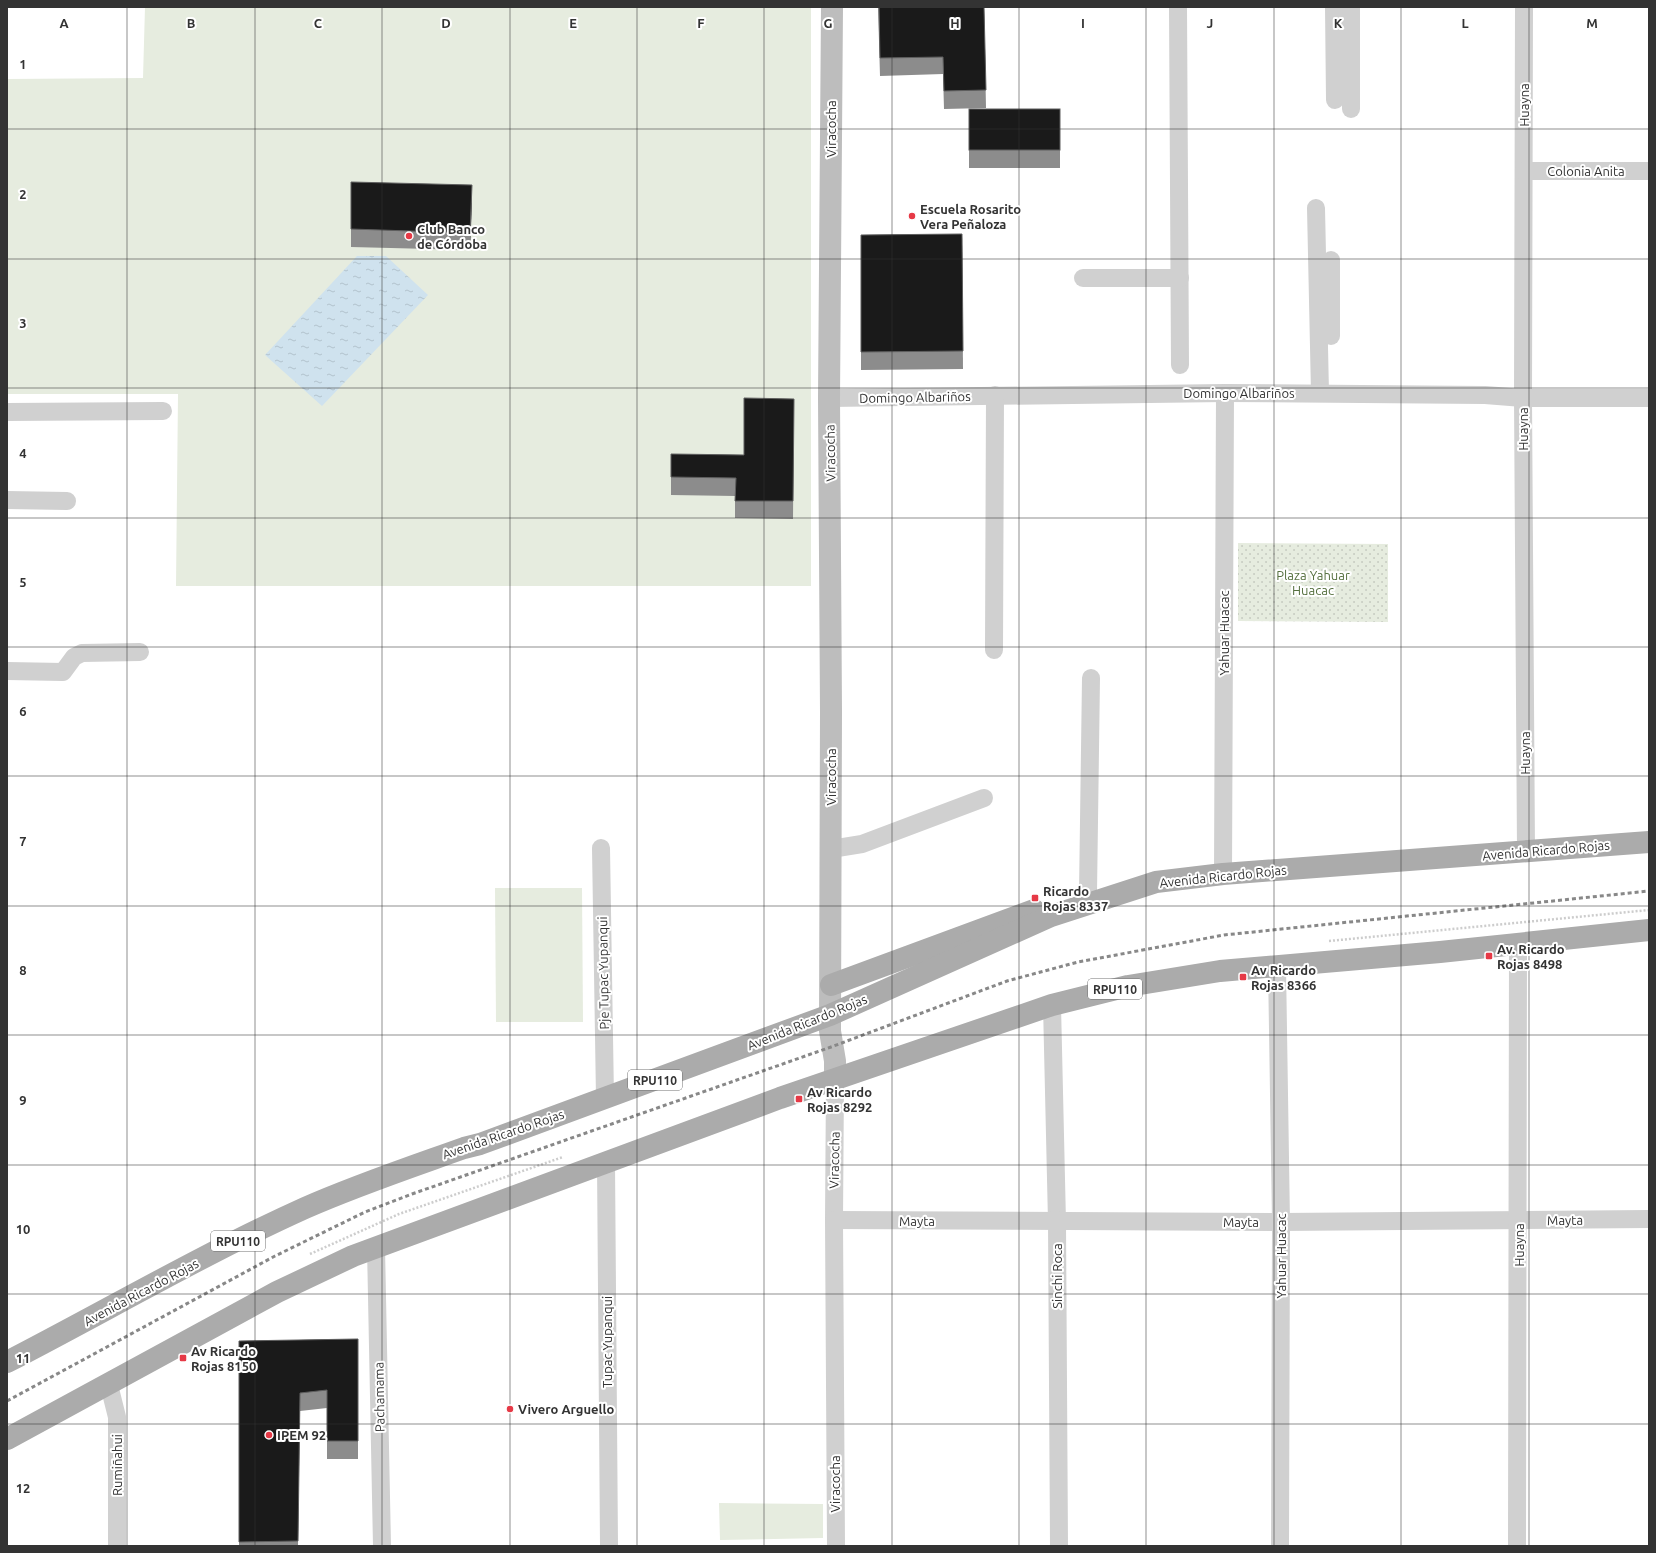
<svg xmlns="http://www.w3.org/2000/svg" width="1656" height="1553" viewBox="0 0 1656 1553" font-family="Ubuntu,sans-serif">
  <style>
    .park { fill: url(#park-dots) }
    .garden { fill: #e6ecdf }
    .water { fill: url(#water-ripples) }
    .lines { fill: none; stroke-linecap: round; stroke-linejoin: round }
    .path { stroke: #cdcdcd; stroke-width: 2.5; stroke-dasharray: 2 2; stroke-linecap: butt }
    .street { stroke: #d0d0d0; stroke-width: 18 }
    .secondary { stroke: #bdbdbd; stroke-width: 22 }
    .primary { stroke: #ababab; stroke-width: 22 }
    .rail { stroke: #888; stroke-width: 3; stroke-dasharray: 4 3; stroke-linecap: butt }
    .wall { fill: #8c8c8c }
    .shaded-wall { fill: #5f5f5f }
    .building { fill: #1a1a1a; stroke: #5f5f5f }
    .grid { fill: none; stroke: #333; stroke-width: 1; stroke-opacity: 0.55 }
    .poi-dot { fill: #e63946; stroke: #fff; stroke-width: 1.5 }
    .labels { text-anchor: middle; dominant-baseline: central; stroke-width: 4; stroke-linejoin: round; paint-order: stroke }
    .shield { fill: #fff; stroke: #707070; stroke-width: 1 }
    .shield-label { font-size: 12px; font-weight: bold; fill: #333 }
    .street-label { font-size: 13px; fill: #333; stroke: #fff }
    .poi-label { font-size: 13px; font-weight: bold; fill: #333; stroke: #fff; text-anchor: start }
    .park-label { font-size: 13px; fill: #56703f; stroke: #fff }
    .grid-label { font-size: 13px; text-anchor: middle; font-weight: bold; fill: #333; stroke: #fff; stroke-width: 4; stroke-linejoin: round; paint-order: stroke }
  </style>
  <defs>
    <pattern id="park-dots" width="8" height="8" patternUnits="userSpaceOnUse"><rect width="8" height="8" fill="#e6ecdf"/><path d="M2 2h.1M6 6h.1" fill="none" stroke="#c6cbc0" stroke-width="1.8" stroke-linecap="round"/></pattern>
    <pattern id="water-ripples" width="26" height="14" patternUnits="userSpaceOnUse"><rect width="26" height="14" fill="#cfe2ee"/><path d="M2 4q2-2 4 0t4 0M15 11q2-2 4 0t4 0" fill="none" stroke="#b2c2cd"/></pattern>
  </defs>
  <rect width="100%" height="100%" fill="#fff"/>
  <!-- park -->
  <polygon class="park" points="1238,543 1388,544 1388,622 1238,621"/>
  <!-- garden -->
  <g class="garden">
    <polygon points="145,7 811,7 811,586 176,586 178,394 7,394 7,79 143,78"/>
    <polygon points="495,888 582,888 583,1022 496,1022"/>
    <polygon points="719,1503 823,1504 823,1538 720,1540"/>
  </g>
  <!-- water -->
  <polygon class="water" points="357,256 386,256 428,295 322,406 265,355"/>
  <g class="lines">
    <!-- path -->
    <g class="path">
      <polyline points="1329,941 1649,910"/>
      <polyline points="310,1254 399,1214 563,1157"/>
    </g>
    <!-- street -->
    <g class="street">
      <polyline points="1178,7 1180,365"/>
      <polyline points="1334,7 1335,100"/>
      <polyline points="1351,7 1351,109"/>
      <polyline points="1524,7 1523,398 1526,852"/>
      <polyline points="1524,171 1649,171"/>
      <polyline points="1316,208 1320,393"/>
      <polyline points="1083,278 1180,278"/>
      <polyline points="1331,336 1331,260"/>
      <polyline points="829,398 1225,393 1485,395 1523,398 1649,398"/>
      <polyline points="7,412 163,411"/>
      <polyline points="7,500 67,501"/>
      <polyline points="994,650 995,395"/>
      <polyline points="7,671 63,672 74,657 82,653 140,652"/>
      <polyline points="601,848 605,1098"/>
      <polyline points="831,849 862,844 984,798"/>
      <polyline points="1223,874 1225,393"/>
      <polyline points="1088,893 1091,678"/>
      <polyline points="1277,966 1281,1222 1280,1546"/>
      <polyline points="1052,1005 1057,1222 1059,1546"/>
      <polyline points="835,1079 834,1220 836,1546"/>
      <polyline points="606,1163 609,1546"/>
      <polyline points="834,1220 1281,1222 1649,1219"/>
      <polyline points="376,1247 382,1546"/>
      <polyline points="109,1385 117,1417 117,1546"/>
      <polyline points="1517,1546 1518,943"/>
    </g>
    <!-- secondary -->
    <polyline class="secondary" points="832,7 829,398 831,712 830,1031 835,1061 835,1079"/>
    <!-- primary -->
    <g class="primary">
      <polyline points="831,985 1034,910"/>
      <path d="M7 1362C106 1311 203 1254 305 1208 357 1185 411 1167 464 1148L480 1144 830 1015 1051 916 1156 882 1223 874 1649 842"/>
      <polyline points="7,1439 277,1292 353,1256 780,1098 1052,1005 1128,986 1220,971 1440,952 1649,930"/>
    </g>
    <!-- rail -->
    <polyline class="rail" points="7,1401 275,1256 365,1212 412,1194 831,1047 1007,981 1078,962 1224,935 1649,891"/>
  </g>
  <!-- wall -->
  <g class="wall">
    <polygon points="878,7 984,7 986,108 944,109 943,74 880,76"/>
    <rect x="969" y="109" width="91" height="59"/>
    <polygon points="351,182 472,203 470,250 351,247"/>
    <polygon points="962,234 963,369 861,370 861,235"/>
    <polygon points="794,399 793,519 735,518 735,496 671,495 671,454 744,455"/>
    <polygon points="358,1339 358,1459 327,1459 327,1408 300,1411 298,1546 239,1546 239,1341"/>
  </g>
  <!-- shaded-wall -->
  <polygon class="shaded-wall" points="472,185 472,203 470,250 470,233"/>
  <!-- building -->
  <g class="building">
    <polygon points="879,7 984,7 986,90 944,91 943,57 880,58"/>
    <rect x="969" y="109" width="91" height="41"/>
    <polygon points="351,182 472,185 470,233 351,229"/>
    <polygon points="962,234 963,351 861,352 861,235"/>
    <polygon points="744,398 794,399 793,501 735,501 736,478 671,477 671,454 744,455"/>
    <polygon points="358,1339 358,1441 327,1441 327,1390 300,1393 298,1541 239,1542 239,1341"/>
  </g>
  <!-- grid -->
  <path class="grid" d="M127 7V1546M255 7V1546M382 7V1546M510 7V1546M637 7V1546M764 7V1546M892 7V1546M1019 7V1546M1146 7V1546M1274 7V1546M1401 7V1546M1529 7V1546M7 129H1649M7 259H1649M7 388H1649M7 518H1649M7 647H1649M7 776H1649M7 906H1649M7 1035H1649M7 1165H1649M7 1294H1649M7 1424H1649"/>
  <!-- markers -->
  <g class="poi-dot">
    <circle cx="912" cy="216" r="4"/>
    <circle cx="409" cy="236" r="4"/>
    <rect x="1031" y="894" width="8" height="8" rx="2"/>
    <rect x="1485" y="952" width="8" height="8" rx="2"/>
    <rect x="1239" y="973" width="8" height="8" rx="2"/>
    <rect x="795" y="1095" width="8" height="8" rx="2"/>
    <rect x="179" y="1354" width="8" height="8" rx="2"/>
    <circle cx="510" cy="1409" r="4"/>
    <circle cx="269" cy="1435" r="4"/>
  </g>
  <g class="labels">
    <!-- shield labels -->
    <g class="shield">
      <rect x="1088" y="979" width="54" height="20" rx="3"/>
      <rect x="628" y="1070" width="54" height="20" rx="3"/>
      <rect x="211" y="1231" width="54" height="20" rx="3"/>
    </g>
    <g class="shield-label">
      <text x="1115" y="989">RPU110</text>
      <text x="655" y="1080">RPU110</text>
      <text x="238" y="1241">RPU110</text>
    </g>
    <!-- street labels -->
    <g class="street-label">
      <text transform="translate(1524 105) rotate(-90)">Huayna</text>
      <text transform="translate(831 129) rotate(-90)">Viracocha</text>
      <text x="1586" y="171">Colonia Anita</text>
      <text x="1239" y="393">Domingo Albariños</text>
      <text transform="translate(915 397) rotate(-1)">Domingo Albariños</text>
      <text transform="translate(1523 429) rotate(-90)">Huayna</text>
      <text transform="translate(830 453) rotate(-91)">Viracocha</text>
      <text transform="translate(1224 633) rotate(-90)">Yahuar Huacac</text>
      <text transform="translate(1525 753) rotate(-90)">Huayna</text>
      <text transform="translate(831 777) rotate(-90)">Viracocha</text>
      <text transform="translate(1546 850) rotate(-5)">Avenida Ricardo Rojas</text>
      <text transform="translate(1223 876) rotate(-6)">Avenida Ricardo Rojas</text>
      <text transform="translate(603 973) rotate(-91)">Pje Tupac Yupanqui</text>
      <text transform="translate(807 1022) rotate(-22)">Avenida Ricardo Rojas</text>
      <text transform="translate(503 1134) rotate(-19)">Avenida Ricardo Rojas</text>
      <text transform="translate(834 1160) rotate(-89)">Viracocha</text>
      <text transform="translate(1565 1220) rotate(-1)">Mayta</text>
      <text x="917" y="1221">Mayta</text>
      <text x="1241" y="1222">Mayta</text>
      <text transform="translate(1519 1245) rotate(-90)">Huayna</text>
      <text transform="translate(1281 1256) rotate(-90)">Yahuar Huacac</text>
      <text transform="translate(1057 1276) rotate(-90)">Sinchi Roca</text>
      <text transform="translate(141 1292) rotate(-28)">Avenida Ricardo Rojas</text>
      <text transform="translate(607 1342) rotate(-90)">Tupac Yupanqui</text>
      <text transform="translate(379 1397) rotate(-91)">Pachamama</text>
      <text transform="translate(117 1465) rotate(-90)">Rumiñahui</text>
      <text transform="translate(835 1484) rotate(-90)">Viracocha</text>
    </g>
    <!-- poi labels -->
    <g class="poi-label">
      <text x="920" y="209">Escuela Rosarito<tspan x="920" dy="15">Vera Peñaloza</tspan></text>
      <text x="417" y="229">Club Banco<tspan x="417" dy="15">de Córdoba</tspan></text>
      <text x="1043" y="891">Ricardo<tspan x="1043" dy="15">Rojas 8337</tspan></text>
      <text x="1497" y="949">Av. Ricardo<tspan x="1497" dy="15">Rojas 8498</tspan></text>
      <text x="1251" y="970">Av Ricardo<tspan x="1251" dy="15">Rojas 8366</tspan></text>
      <text x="807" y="1092">Av Ricardo<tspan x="807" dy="15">Rojas 8292</tspan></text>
      <text x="191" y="1351">Av Ricardo<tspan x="191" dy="15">Rojas 8150</tspan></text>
      <text x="518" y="1409">Vivero Arguello</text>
      <text x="277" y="1435">IPEM 92</text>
    </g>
    <!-- park labels -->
    <g class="park-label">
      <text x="1313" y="575">Plaza Yahuar<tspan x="1313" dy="15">Huacac</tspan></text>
    </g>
  </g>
  <g class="grid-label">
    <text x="64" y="28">A</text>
    <text x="191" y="28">B</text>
    <text x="318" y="28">C</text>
    <text x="446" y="28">D</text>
    <text x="573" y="28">E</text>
    <text x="701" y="28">F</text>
    <text x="828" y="28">G</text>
    <text x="955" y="28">H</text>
    <text x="1083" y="28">I</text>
    <text x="1210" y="28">J</text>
    <text x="1338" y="28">K</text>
    <text x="1465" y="28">L</text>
    <text x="1592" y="28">M</text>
    <text x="23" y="69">1</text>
    <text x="23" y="199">2</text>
    <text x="23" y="328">3</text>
    <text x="23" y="458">4</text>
    <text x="23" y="587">5</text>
    <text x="23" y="716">6</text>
    <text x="23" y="846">7</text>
    <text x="23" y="975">8</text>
    <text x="23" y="1105">9</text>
    <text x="23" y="1234">10</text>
    <text x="23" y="1363">11</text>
    <text x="23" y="1493">12</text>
  </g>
  <!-- border -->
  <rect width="1656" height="1553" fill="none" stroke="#333333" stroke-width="16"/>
</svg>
